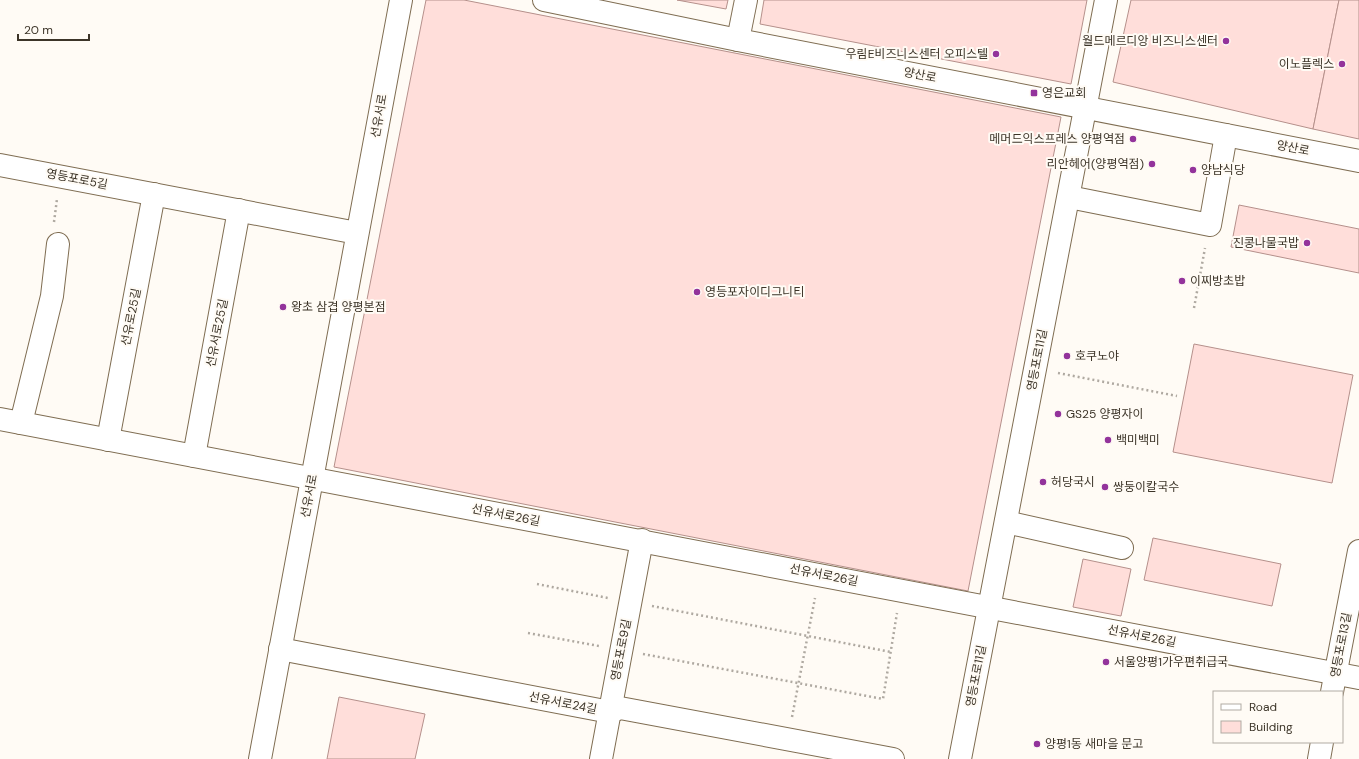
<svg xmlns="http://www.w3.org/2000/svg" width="1359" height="759" viewBox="0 0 1359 759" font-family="'DM Sans','Noto Sans KR',sans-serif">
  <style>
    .building { fill: #ffdeda; stroke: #b5908b }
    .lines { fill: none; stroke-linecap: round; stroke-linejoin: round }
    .minor-casing { stroke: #7f6d52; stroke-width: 24 }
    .tertiary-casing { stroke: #7f6d52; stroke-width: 24 }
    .path { stroke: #afa9a1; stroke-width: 2.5; stroke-dasharray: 2 3; stroke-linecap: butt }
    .minor { stroke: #fff; stroke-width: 22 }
    .tertiary { stroke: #fff; stroke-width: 22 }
    .poi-dot { fill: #93339b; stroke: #fffbf5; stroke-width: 1.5 }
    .labels { text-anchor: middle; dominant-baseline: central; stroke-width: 4; stroke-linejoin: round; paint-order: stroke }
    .poi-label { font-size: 12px; fill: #3c3428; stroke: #fffbf5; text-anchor: start }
    .street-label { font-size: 12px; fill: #3c3428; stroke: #fffbf5 }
  </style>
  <rect width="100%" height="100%" fill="#fffbf5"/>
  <!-- building -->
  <g class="building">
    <polygon points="426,0 464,0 1061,117 968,591 334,467"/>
    <polygon points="677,0 728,0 726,9"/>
    <polygon points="764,0 1087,0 1071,84 760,24"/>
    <polygon points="1131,0 1339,0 1313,129 1113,82"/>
    <polygon points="1339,0 1359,0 1359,139 1313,129"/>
    <polygon points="1239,205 1359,229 1359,273 1231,247"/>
    <polygon points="1194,344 1353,375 1332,483 1173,452"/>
    <polygon points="1153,538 1281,564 1272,606 1144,580"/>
    <polygon points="1083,559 1131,569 1121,616 1073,607"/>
    <polygon points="339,697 425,714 415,759 327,759"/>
  </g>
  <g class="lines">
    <!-- minor casing -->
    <g class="minor-casing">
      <g id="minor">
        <polyline points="738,40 746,0"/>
        <polyline points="0,165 357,233"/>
        <polyline points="1069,197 1210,225 1226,135"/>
        <polyline points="0,419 1359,678"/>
        <polyline points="21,423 52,296 58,244"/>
        <polyline points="108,440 154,194"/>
        <polyline points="194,456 239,210"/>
        <polyline points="1006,522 1122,548"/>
        <polyline points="280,649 610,712 620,708 893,759"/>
        <polyline points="1332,692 1359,551"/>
        <polyline points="601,759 642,540"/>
        <polyline points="960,759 1106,0"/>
        <polyline points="1319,759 1322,742"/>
      </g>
    </g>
    <!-- tertiary casing -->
    <g class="tertiary-casing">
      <g id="tertiary">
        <polyline points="544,0 738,40 1359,161"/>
        <polyline points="260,759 401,0"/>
      </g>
    </g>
    <!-- path -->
    <g class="path">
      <polyline points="54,222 57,199"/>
      <polyline points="1194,308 1205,248"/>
      <polyline points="1058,373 1177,396"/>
      <polyline points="537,584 608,598"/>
      <polyline points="652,606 891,652"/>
      <polyline points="528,633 599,646"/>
      <polyline points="643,654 883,699 897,613"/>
      <polyline points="792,717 815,598"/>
    </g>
    <!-- minor -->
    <use href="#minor" class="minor"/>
    <!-- tertiary -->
    <use href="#tertiary" class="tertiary"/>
  </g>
  <!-- markers -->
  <g class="poi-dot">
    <circle cx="1226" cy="41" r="4"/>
    <circle cx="996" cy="54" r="4"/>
    <circle cx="1342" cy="64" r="4"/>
    <rect x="1030" y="89" width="8" height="8" rx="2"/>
    <circle cx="1133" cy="139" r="4"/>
    <circle cx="1152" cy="164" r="4"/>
    <circle cx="1193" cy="170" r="4"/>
    <circle cx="1307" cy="243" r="4"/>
    <circle cx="1182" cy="281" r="4"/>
    <circle cx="697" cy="292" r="4"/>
    <circle cx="283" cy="307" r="4"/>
    <circle cx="1067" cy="356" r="4"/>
    <circle cx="1058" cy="414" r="4"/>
    <circle cx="1108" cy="440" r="4"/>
    <circle cx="1043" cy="482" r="4"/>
    <circle cx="1105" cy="487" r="4"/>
    <circle cx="1106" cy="662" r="4"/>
    <circle cx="1037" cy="744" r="4"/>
  </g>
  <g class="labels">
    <!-- poi labels -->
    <g class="poi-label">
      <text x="1218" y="41" text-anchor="end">월드메르디앙 비즈니스센터</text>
      <text x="988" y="54" text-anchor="end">우림E비즈니스센터 오피스텔</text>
      <text x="1334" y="64" text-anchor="end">이노플렉스</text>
      <text x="1042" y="93">영은교회</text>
      <text x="1125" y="139" text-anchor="end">메머드익스프레스 양평역점</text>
      <text x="1144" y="164" text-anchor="end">리안헤어(양평역점)</text>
      <text x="1201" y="170">양남식당</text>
      <text x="1299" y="243" text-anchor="end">진콩나물국밥</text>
      <text x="1190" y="281">이찌방초밥</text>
      <text x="705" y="292">영등포자이디그니티</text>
      <text x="291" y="307">왕초 삼겹 양평본점</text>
      <text x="1075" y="356">호쿠노야</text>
      <text x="1066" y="414">GS25 양평자이</text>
      <text x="1116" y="440">백미백미</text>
      <text x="1051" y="482">허당국시</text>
      <text x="1113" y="487">쌍둥이칼국수</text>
      <text x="1114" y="662">서울양평1가우편취급국</text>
      <text x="1045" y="744">양평1동 새마을 문고</text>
    </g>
    <!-- street labels -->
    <g class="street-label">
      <text transform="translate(920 75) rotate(11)">양산로</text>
      <text transform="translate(379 116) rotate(-80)">선유서로</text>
      <text transform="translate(1293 148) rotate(11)">양산로</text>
      <text transform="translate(77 179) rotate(11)">영등포로5길</text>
      <text transform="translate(131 317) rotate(-79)">선유로25길</text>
      <text transform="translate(217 333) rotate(-79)">선유서로25길</text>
      <text transform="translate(1037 360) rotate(-79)">영등포로11길</text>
      <text transform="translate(309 496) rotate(-79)">선유서로</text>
      <text transform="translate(506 515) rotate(11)">선유서로26길</text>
      <text transform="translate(824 575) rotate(11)">선유서로26길</text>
      <text transform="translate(1142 636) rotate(11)">선유서로26길</text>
      <text transform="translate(1341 645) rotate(-79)">영등포로13길</text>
      <text transform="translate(621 650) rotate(-79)">영등포로9길</text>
      <text transform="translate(976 676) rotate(-79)">영등포로11길</text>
      <text transform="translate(563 703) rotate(11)">선유서로24길</text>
    </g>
  </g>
  <!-- legend -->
  <rect x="1213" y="691" width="130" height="52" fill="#fffbf5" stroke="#b1aba3"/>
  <rect x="1221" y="704" width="20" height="6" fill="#ffffff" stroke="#b1aba3"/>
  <text x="1249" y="711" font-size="12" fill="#3c3428">Road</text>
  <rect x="1221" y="721" width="20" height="12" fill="#ffdeda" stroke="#b1aba3"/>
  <text x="1249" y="731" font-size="12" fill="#3c3428">Building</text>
  <!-- scale -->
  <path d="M18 34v6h71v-6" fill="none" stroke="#3c3428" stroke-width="2"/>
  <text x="24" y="34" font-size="12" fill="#3c3428" stroke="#fffbf5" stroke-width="3" paint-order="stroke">20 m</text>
</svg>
